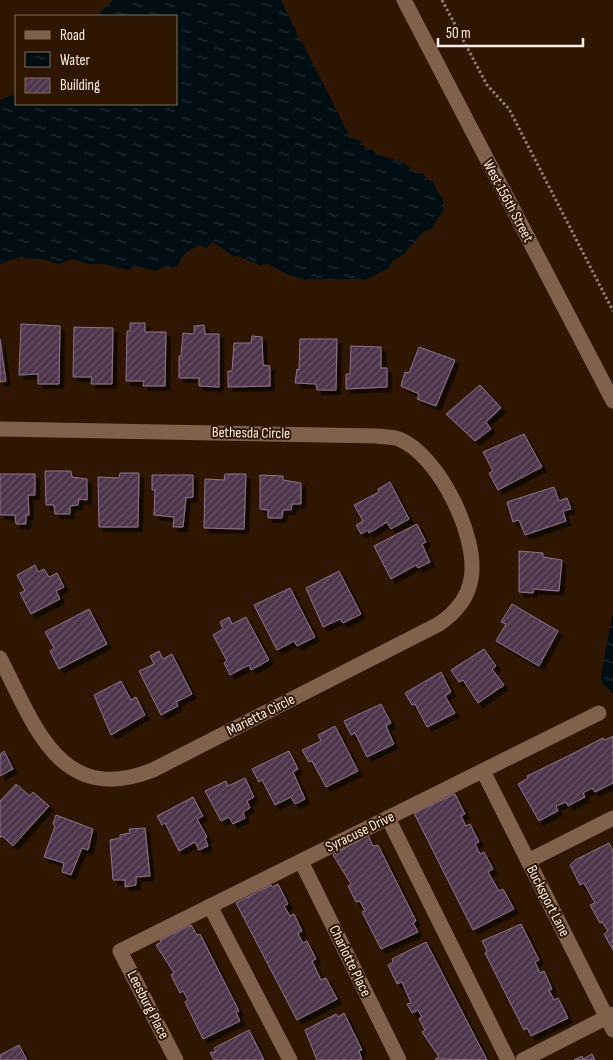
<svg xmlns="http://www.w3.org/2000/svg" width="613" height="1060" viewBox="0 0 613 1060" font-family="'Sofia Sans Condensed',sans-serif">
  <style>
    .water { fill: url(#water-ripples) }
    .building { fill: url(#building-hatch); stroke: #8e738b; filter: url(#shadow) }
    .lines { fill: none; stroke-linecap: round; stroke-linejoin: round }
    .path { stroke: #938071; stroke-width: 3; stroke-dasharray: 2.5 2.5; stroke-linecap: butt }
    .minor { stroke: #7f614c; stroke-width: 15 }
    .labels { text-anchor: middle; dominant-baseline: central; stroke-width: 4; stroke-linejoin: round; paint-order: stroke }
    .street-label { font-size: 15px; fill: #fdefe5; stroke: #2e1603 }
  </style>
  <defs>
    <pattern id="water-ripples" width="26" height="14" patternUnits="userSpaceOnUse" patternTransform="scale(1.25)"><rect width="26" height="14" fill="#000e13"/><path d="M2 4q2-2 4 0t4 0M15 11q2-2 4 0t4 0" fill="none" stroke="#263135"/></pattern>
    <pattern id="building-hatch" width="6" height="6" patternUnits="userSpaceOnUse" patternTransform="scale(1.25)"><rect width="6" height="6" fill="#4e364c"/><path d="M-1 1l2-2M0 6l6-6M5 7l2-2" fill="none" stroke="#685366"/></pattern>
    <filter id="shadow"><feDropShadow dx="4.5" dy="4.5" stdDeviation="0" flood-color="#0009"/></filter>
  </defs>
  <rect width="100%" height="100%" fill="#2e1603"/>
  <!-- water -->
  <g class="water">
    <path d="M113 0H281L297 33V39L301 40 350 137 361 141 366 150H372C383 161 405 157 412 171L423 174 426 179 433 182 440 196 443 197V211L431 229 422 233 403 255 393 260 389 268 365 280C353 276 343 282 329 278 321 282 314 276 306 280L287 274 268 264 260 265 237 256H233L213 242 206 248 199 245 185 253 177 266 172 268 165 266 156 271 136 266 128 270 105 264H87L73 259 58 264 43 259 16 258 0 264V100L16 93V104H176V16H97Z"/>
    <polygon points="613,611 613,694 603,684 601,676"/>
  </g>
  <!-- building -->
  <g class="building">
    <polygon points="130,323 145,323 145,332 166,332 165,386 143,386 144,381 126,381 127,331 130,331"/>
    <polygon points="21,324 60,326 59,384 38,384 38,374 19,375"/>
    <polygon points="204,325 205,334 219,334 219,387 199,386 199,378 179,378 179,356 181,356 183,333 194,334 194,326"/>
    <polygon points="74,327 113,328 112,384 91,384 92,377 73,377"/>
    <polygon points="252,336 262,337 263,365 270,366 270,386 228,387 228,371 232,371 234,343 251,343"/>
    <polygon points="0,339 6,381 0,382"/>
    <polygon points="300,339 337,339 336,390 317,390 316,384 295,383 297,369 299,370"/>
    <polygon points="351,346 381,347 381,368 387,368 387,387 346,389 346,374 350,374"/>
    <polygon points="419,347 455,360 436,406 417,399 419,394 401,386 405,372 409,373"/>
    <polygon points="480,385 501,408 486,422 491,429 475,441 446,414"/>
    <polygon points="524,434 542,467 498,490 489,473 493,471 483,452"/>
    <polygon points="45,471 71,471 72,477 87,479 87,500 79,499 78,505 70,506 70,514 55,514 54,505 46,505"/>
    <polygon points="120,473 139,473 138,527 99,527 98,477 119,478"/>
    <polygon points="0,474 35,474 35,495 28,495 29,515 26,515 26,524 16,524 15,515 0,515"/>
    <polygon points="225,474 246,474 244,529 204,528 205,479 224,480"/>
    <polygon points="152,475 193,475 193,497 186,498 183,527 173,527 174,517 154,515 155,490 152,490"/>
    <polygon points="260,475 283,476 283,480 301,483 301,504 292,504 291,510 283,510 282,518 268,518 268,510 260,509"/>
    <polygon points="390,482 409,519 391,529 387,522 369,533 368,530 361,534 356,525 363,521 354,505 379,492 378,489"/>
    <polygon points="554,487 559,501 567,498 571,509 563,511 566,521 525,535 519,520 513,522 507,502"/>
    <polygon points="417,524 426,542 422,544 430,562 418,568 416,565 391,579 374,546"/>
    <polygon points="519,551 543,553 543,557 562,560 559,591 533,589 533,593 519,592"/>
    <polygon points="35,565 38,572 44,569 49,577 57,573 64,587 56,591 60,599 31,614 20,593 25,591 17,575"/>
    <polygon points="339,571 361,614 343,623 340,619 323,627 306,588"/>
    <polygon points="290,588 315,637 297,646 294,641 277,650 254,605"/>
    <polygon points="512,604 558,631 539,666 496,641 506,624 501,622"/>
    <polygon points="89,609 107,644 59,669 50,651 54,648 45,632"/>
    <polygon points="229,617 232,624 246,617 269,660 251,670 249,665 230,675 224,663 227,661 213,635 223,629 220,622"/>
    <polygon points="484,649 496,666 492,669 504,685 478,703 463,680 459,682 451,670"/>
    <polygon points="159,651 163,659 172,654 192,694 176,702 178,706 161,715 139,671 154,664 150,656"/>
    <polygon points="441,672 451,692 445,696 455,713 427,727 415,704 412,705 405,693"/>
    <polygon points="121,681 131,700 136,697 145,715 111,735 94,695"/>
    <polygon points="381,704 391,723 386,726 394,744 367,757 355,733 351,735 344,721"/>
    <polygon points="335,726 358,771 326,787 312,761 309,762 302,750 321,741 318,735"/>
    <polygon points="613,736 613,783 595,792 592,788 583,793 585,797 568,806 566,802 556,806 558,811 539,821 518,784 528,778 527,776 568,756 603,738 605,740"/>
    <polygon points="4,751 13,769 0,776 0,754"/>
    <polygon points="289,751 298,769 293,772 305,799 295,804 291,797 275,805 262,780 259,782 252,769"/>
    <polygon points="245,778 254,797 247,801 250,808 243,812 245,818 233,824 229,817 221,821 205,791 226,781 228,786"/>
    <polygon points="16,784 30,796 33,792 49,806 13,846 2,836 0,838 0,801"/>
    <polygon points="455,794 465,814 461,816 466,826 470,824 479,842 475,844 480,854 484,852 493,869 488,872 499,891 503,889 514,909 473,930 414,813"/>
    <polygon points="193,797 203,816 197,819 207,837 205,838 208,846 199,850 195,842 179,851 165,823 162,825 157,816"/>
    <polygon points="56,815 93,829 88,850 82,848 71,875 62,872 64,863 44,857 55,826 53,824"/>
    <polygon points="145,828 150,876 136,877 136,885 125,887 125,880 113,880 110,840 120,838 120,835 130,833 129,829"/>
    <polygon points="368,835 373,846 378,845 416,921 413,923 418,932 381,949 362,912 365,911 360,901 356,902 348,886 351,884 333,855"/>
    <polygon points="609,843 613,851 613,950 604,934 608,931 602,922 600,923 590,905 595,903 584,883 580,885 570,865 575,860"/>
    <polygon points="278,884 288,904 284,906 290,916 294,914 302,931 298,934 303,943 307,941 316,959 312,961 321,980 326,978 337,999 297,1020 236,903 271,885 272,887"/>
    <polygon points="521,924 539,960 535,962 540,973 544,971 552,989 549,990 554,1000 558,998 568,1018 531,1036 527,1028 524,1030 485,953 487,951 482,941"/>
    <polygon points="191,925 197,935 200,934 239,1011 236,1012 240,1021 203,1039 185,1002 188,1000 183,991 180,993 171,975 174,973 156,945 161,942 160,940"/>
    <polygon points="426,942 487,1060 435,1059 439,1057 422,1032 425,1030 419,1019 422,1017 418,1010 412,1013 407,1004 411,1003 402,982 397,984 388,965 393,962 392,959"/>
    <polygon points="344,1013 362,1050 359,1051 362,1060 317,1060 305,1030 336,1014 338,1017"/>
    <polygon points="249,1030 264,1060 214,1060 210,1053 216,1051 214,1048"/>
    <polygon points="19,1045 27,1060 0,1060 0,1055"/>
    <polygon points="592,1054 595,1060 574,1060 582,1056 583,1059"/>
  </g>
  <g class="lines">
    <!-- path -->
    <polyline class="path" points="442,0 487,85 509,109 613,311"/>
    <!-- minor -->
    <g class="minor">
      <polyline points="404,0 613,401"/>
      <path d="M0 429 377 436C384 437 393 437 399 439 439 455 479 538 471 579 468 598 455 613 439 624L153 770C60 807 35 726 0 658"/>
      <polyline points="483,771 613,1030"/>
      <polyline points="388,818 508,1060"/>
      <polyline points="301,861 399,1060"/>
      <polyline points="528,861 613,818"/>
      <polyline points="210,906 290,1060"/>
      <polyline points="176,1060 120,951 599,713"/>
      <polyline points="523,1060 613,1014"/>
    </g>
  </g>
  <g class="labels">
    <!-- street labels -->
    <g class="street-label">
      <text transform="translate(508 201) rotate(62)">West 156th Street</text>
      <text transform="translate(251 433) rotate(1)">Bethesda Circle</text>
      <text transform="translate(261 715) rotate(-27)">Marietta Circle</text>
      <text transform="translate(360 832) rotate(-26)">Syracuse Drive</text>
      <text transform="translate(548 901) rotate(63)">Bucksport Lane</text>
      <text transform="translate(350 961) rotate(64)">Charlotte Place</text>
      <text transform="translate(148 1005) rotate(63)">Leesburg Place</text>
    </g>
  </g>
  <!-- legend -->
  <rect x="15" y="15" width="162" height="90" fill="#2e1603" stroke="#816d5d"/>
  <rect x="25" y="31" width="25" height="8" fill="#7f614c" stroke="#816d5d"/>
  <text x="60" y="40" font-size="15" fill="#fdefe5">Road</text>
  <rect x="25" y="52" width="25" height="15" fill="url(#water-ripples)" stroke="#816d5d"/>
  <text x="60" y="65" font-size="15" fill="#fdefe5">Water</text>
  <rect x="25" y="78" width="25" height="15" fill="url(#building-hatch)" stroke="#816d5d"/>
  <text x="60" y="90" font-size="15" fill="#fdefe5">Building</text>
  <!-- scale -->
  <path d="M438 38v8h145v-8" fill="none" stroke="#fdefe5" stroke-width="2.5"/>
  <text x="446" y="38" font-size="15" fill="#fdefe5" stroke="#2e1603" stroke-width="4" paint-order="stroke">50 m</text>
</svg>
